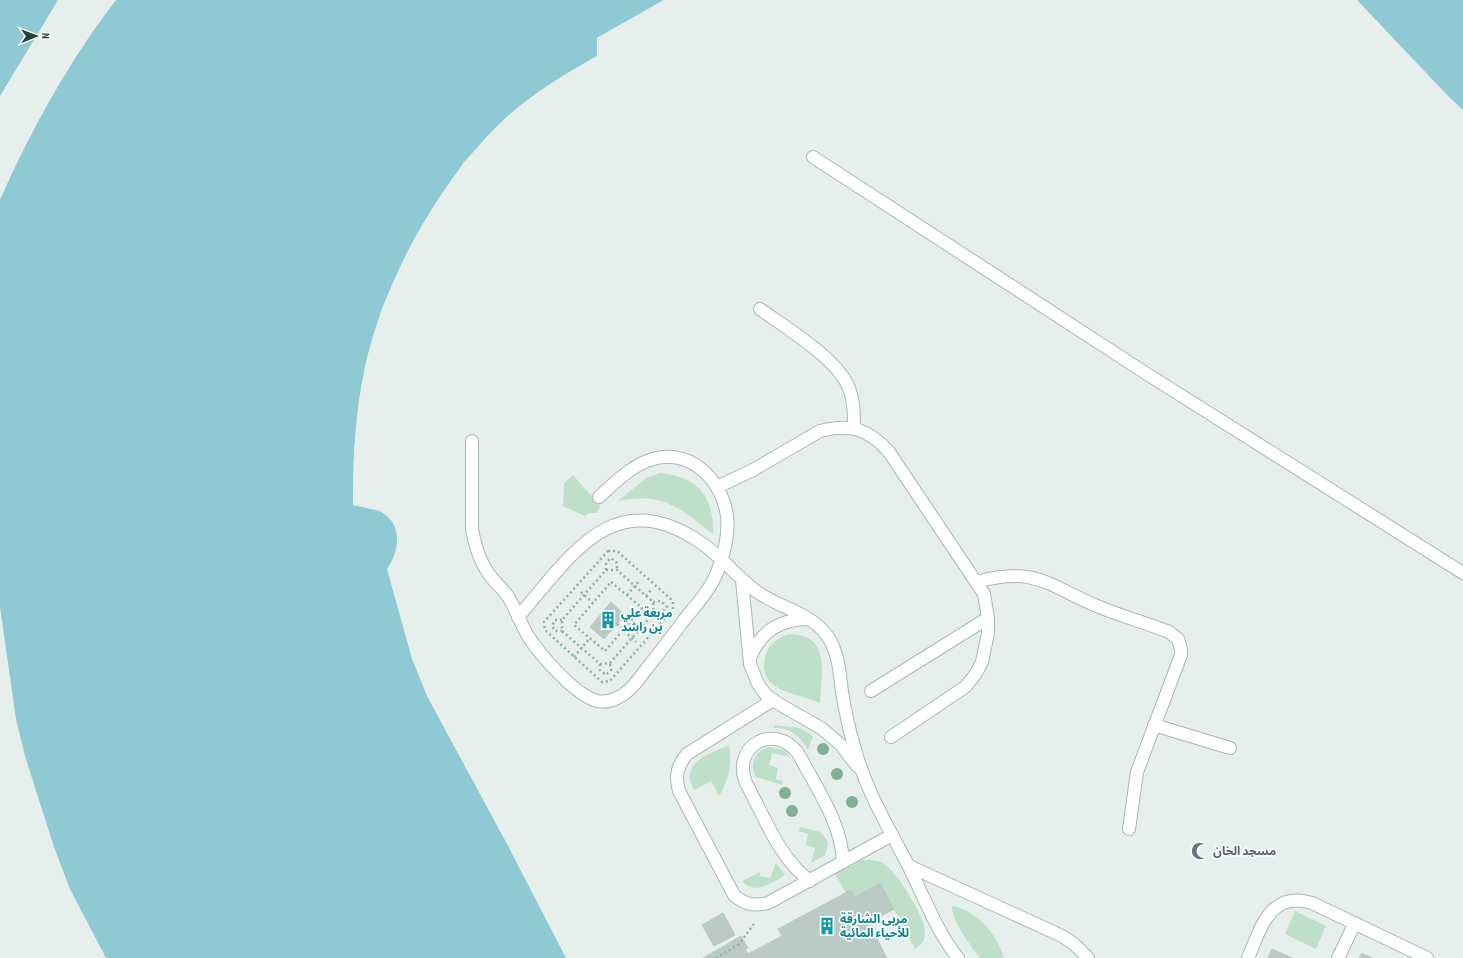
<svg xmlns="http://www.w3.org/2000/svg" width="1463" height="958" viewBox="0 0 1463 958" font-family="'Sofia Sans Condensed','Noto Sans Arabic',sans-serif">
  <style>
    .green { fill: #bfe0c8 }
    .water { fill: #8ec9d4 }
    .pier { fill: #e6efeb }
    .building { fill: #bbcac4; stroke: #b8c9c2 }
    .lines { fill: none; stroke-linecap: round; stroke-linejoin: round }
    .service-casing { stroke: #a8b8b2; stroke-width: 14 }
    .path { stroke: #86b3a5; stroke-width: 2.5; stroke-dasharray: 2 3; stroke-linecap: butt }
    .service { stroke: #fff; stroke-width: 12 }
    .tree { fill: #80af93 }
    .labels { text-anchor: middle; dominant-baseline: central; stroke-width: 3.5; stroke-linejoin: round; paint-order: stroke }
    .culture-label { font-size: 12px; font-weight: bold; fill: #0d838f; stroke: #f7fbf9; text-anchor: start }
    .worship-label { font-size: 12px; font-weight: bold; fill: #5b616d; stroke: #f7fbf9; text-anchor: start }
  </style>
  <rect width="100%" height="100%" fill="#e6efeb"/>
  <!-- green -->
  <g class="green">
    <path d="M660 473C698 477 714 496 713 534 681 509 662 491 618 501L646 478Z"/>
    <polygon points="573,475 600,506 597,513 589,513 585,516 563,506 564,483"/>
    <path d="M789 634C832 634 821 674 820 703 797 692 757 693 765 657 768 644 778 638 789 634Z"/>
    <path d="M774 725 800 728 813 736 808 750C800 736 790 727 774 728Z"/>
    <path d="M729 745C732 763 729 780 719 796L711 781 694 790C679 762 709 754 729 745Z"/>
    <path d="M769 747 784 750 790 757 772 753 769 765 778 768 776 779 783 781 782 785 756 777C748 764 756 750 769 747Z"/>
    <polygon points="800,827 820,832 827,840 828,845 825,855 811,863 815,848 806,845 808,834 799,831"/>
    <path d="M862 860C869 860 876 859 883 863 896 870 927 919 925 934 925 941 921 945 915 949L880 883 855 897 851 891 846 893 835 874Z"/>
    <path d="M776 863 785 875C771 883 756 896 742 881L760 872V876L770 878Z"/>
    <path d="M954 906C979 913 996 933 1004 958H980C971 947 952 921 952 907Z"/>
    <polygon points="1295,911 1326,926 1316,949 1285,934"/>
  </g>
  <!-- water -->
  <g class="water">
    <polygon points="0,0 58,0 0,96"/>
    <path d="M116 0H664L597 38V56C566 73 535 92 509 115 442 175 384 279 365 367 355 412 353 459 353 505 363 507 379 508 386 515 403 529 398 554 387 569L412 659 427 696 507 844 566 958H106L70 889 54 847 25 756 16 719 0 607V200C31 130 69 61 116 0Z"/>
    <polygon points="1357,0 1463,0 1463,110 1449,97"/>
  </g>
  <!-- pier -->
  <polygon class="pier" points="664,0 666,0 599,39 598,58 540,94 510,117 465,163 426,223 404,265 383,308 367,367 356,451 355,504 381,509 388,513 391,520 386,515 380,511 353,505 354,450 365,367 382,308 402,264 425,222 464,162 509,115 539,92 597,56 597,38"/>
  <!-- building -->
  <g class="building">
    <polygon points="611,602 625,615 604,639 590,627"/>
    <polygon points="880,883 894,909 868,923 855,897"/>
    <polygon points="851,890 887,958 730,958 745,949 748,954 782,936 778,929"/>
    <polygon points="723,913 735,935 714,946 702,925"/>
    <polygon points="741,936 748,948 745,949 730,958 703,958"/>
    <polygon points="1272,949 1292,958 1268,958"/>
    <polygon points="1362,953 1372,958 1359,958"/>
  </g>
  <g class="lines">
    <!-- service casing -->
    <g class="service-casing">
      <g id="service">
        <polyline points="813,157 1147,374 1463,573"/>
        <path d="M760 309C785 327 836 358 848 386 854 399 854 414 854 428"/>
        <path d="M472 441V529C475 546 480 563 491 577 497 584 504 590 509 598 516 610 521 624 528 636 540 655 575 695 597 701 611 704 625 695 634 685 651 663 668 642 684 620 697 604 711 589 718 570 724 554 729 533 727 516 722 478 687 445 647 461 629 468 613 484 599 497"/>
        <path d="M717 487 753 470 820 431C850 423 869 429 889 452L984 594 988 618V633L982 662 975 675 965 687 891 737"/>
        <polyline points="742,580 750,664 758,684 766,695 779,704 821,728 840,744 857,766"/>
        <path d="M976 582C1036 566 1047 585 1097 606 1121 616 1146 623 1169 632L1178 639 1181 649V655L1137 772 1129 829"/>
        <path d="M518 617C570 557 613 483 700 542 721 556 736 576 756 591 780 609 816 613 831 642 839 658 840 675 842 692 845 710 849 729 854 746 865 789 889 828 909 867 924 897 937 932 958 958"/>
        <path d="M750 658C760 632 780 619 809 619"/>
        <polyline points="871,691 988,618"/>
        <path d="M773 700 687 754C677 766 675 776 679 791L734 895C745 905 754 906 768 903L892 835"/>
        <polyline points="1154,725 1230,748"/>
        <polyline points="909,866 1062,936 1074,944 1088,958"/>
        <path d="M810 881C779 858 764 816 746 783 731 746 774 722 798 753 815 786 842 823 843 862"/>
        <path d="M1248 958C1261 928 1270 890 1312 903L1427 958"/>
        <polyline points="1338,958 1355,923"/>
      </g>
    </g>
    <!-- path -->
    <g class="path">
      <polygon points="608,551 617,551 673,601 673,609 610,681 602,682 545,630 544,622"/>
      <polygon points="606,570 617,570 653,602 654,613 610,663 600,664 562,631 562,620"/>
      <polyline points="606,570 606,563 611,558 617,563 617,570"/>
      <polygon points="611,582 642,608 605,651 574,625"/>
      <polyline points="581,592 593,603"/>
      <polyline points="627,595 639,581"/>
      <polyline points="646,596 651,590"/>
      <polyline points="653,602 661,601 667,607 661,613 654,613"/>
      <polyline points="562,620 555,620 552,626 555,631 562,631"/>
      <polyline points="617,624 636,642"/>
      <polyline points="574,657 590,638"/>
      <polyline points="600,664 600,670 606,675 611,670 610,663"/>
      <polyline points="716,958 739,944 754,924"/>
    </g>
    <!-- service -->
    <use href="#service" class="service"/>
  </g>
  <!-- trees -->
  <g class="tree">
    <circle cx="823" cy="749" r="6"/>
    <circle cx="837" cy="774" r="6"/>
    <circle cx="785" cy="793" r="6"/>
    <circle cx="852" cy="802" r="6"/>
    <circle cx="792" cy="811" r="6"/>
  </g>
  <!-- icons -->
  <defs>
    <g id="building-bare" transform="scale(1.38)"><path d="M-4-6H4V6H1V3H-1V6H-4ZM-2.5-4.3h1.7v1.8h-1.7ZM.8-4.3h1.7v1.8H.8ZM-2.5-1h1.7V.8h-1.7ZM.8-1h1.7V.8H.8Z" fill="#0f9aa8" stroke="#f7fbf9" stroke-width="2.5" paint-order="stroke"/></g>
    <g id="mosque-bare" transform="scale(1.38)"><path d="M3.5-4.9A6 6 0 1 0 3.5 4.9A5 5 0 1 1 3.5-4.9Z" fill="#6b7280" stroke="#f7fbf9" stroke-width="2.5" paint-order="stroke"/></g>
  </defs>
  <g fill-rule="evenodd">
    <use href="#building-bare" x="608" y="620"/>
    <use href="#mosque-bare" x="1200" y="851"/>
    <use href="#building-bare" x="827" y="926"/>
  </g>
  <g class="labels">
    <!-- culture labels -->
    <g class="culture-label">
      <text x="621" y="613">مربعة علي<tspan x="621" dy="14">بن راشد</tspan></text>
      <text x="840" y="919">مربى الشارقة<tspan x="840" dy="14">للأحياء المائية</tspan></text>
    </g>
    <!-- worship labels -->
    <g class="worship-label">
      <text x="1213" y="851">مسجد الخان</text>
    </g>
  </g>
  <!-- north arrow -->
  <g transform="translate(36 36) rotate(89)" stroke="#f7fbf9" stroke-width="3" paint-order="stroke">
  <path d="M0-3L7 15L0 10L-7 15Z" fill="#24423a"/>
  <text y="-6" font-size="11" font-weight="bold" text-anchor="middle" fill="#24423a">N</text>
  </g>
</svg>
